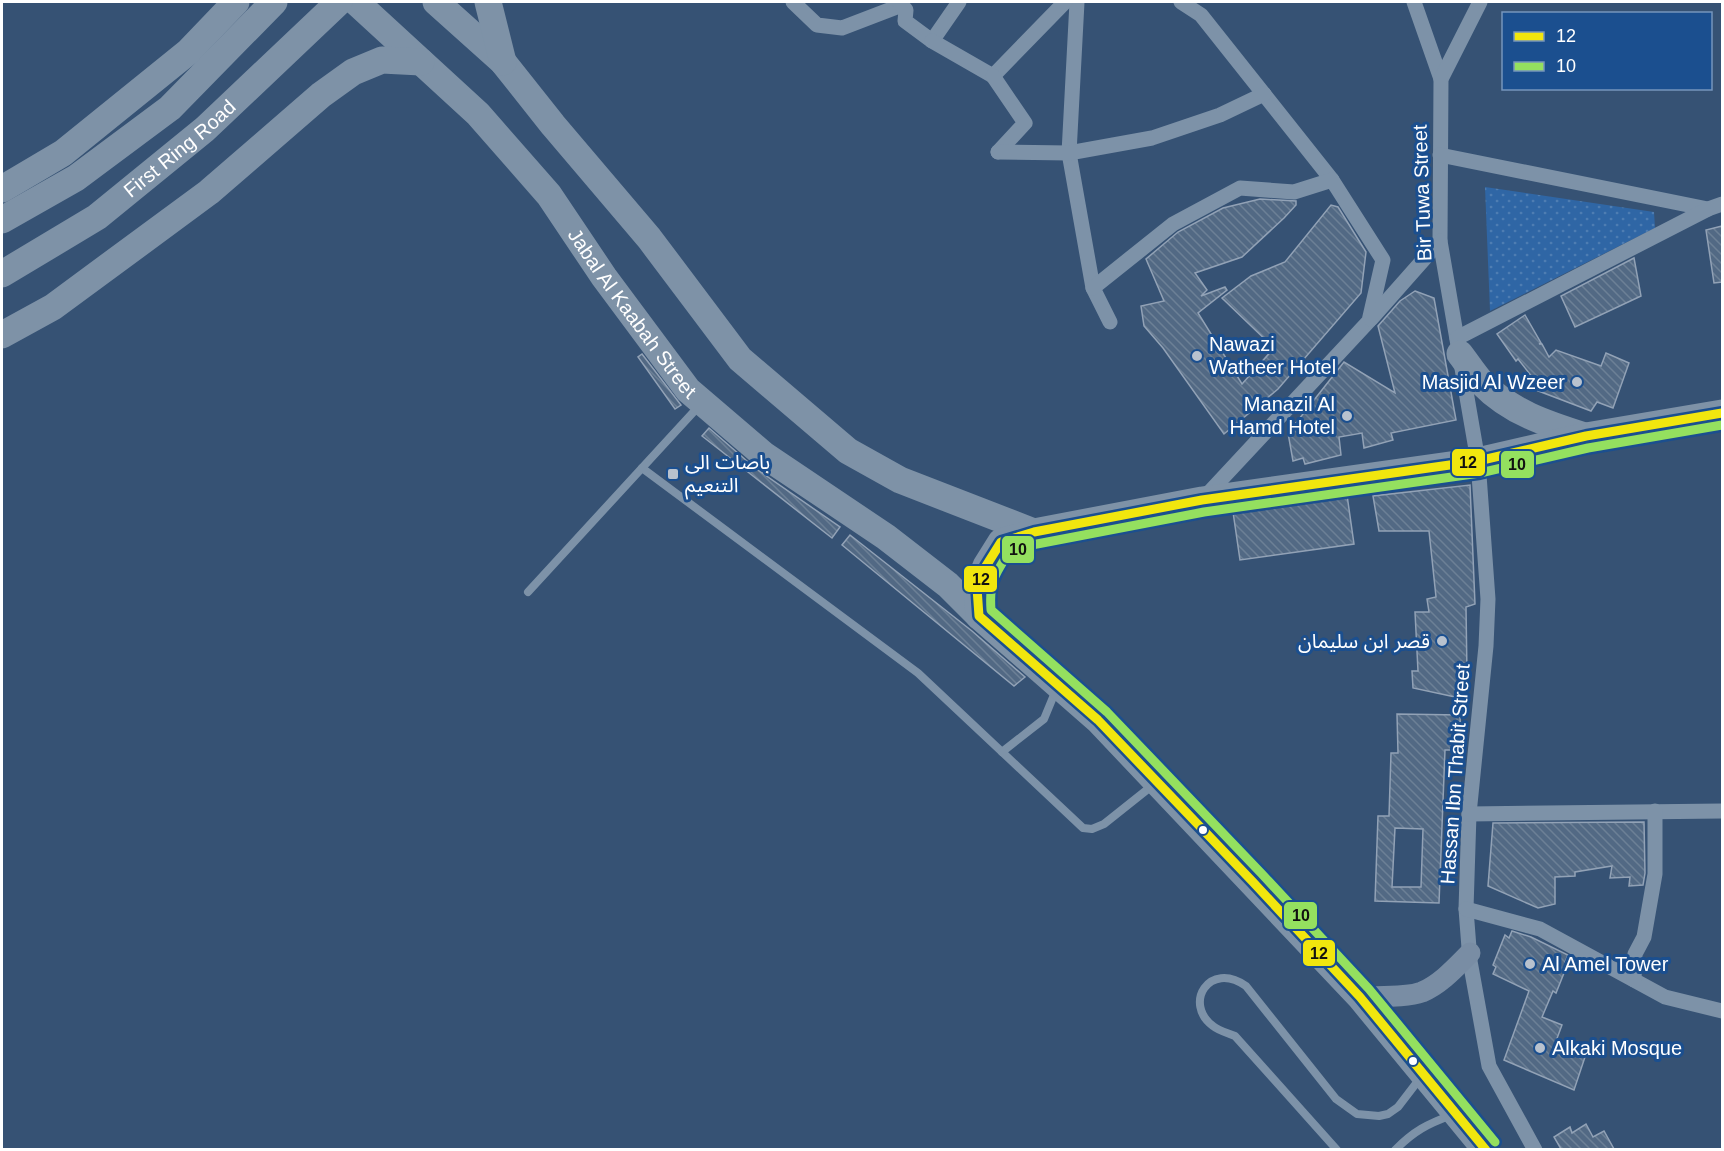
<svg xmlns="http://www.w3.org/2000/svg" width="1724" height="1151" viewBox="0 0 1724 1151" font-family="Arial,'Noto Sans Arabic',sans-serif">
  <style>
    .grass { fill: url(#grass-dots) }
    .building { fill: url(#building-back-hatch); stroke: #92a2b6; stroke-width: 1.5; fill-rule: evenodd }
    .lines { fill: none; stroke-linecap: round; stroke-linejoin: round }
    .lane { stroke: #7d92a8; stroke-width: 8 }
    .street { stroke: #7d92a8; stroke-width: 15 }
    .secondary { stroke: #798da4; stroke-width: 21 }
    .highway { stroke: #7e92a7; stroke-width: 27 }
    .bus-1-casing { stroke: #1b4f8f; stroke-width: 14 }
    .bus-2-casing { stroke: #1b4f8f; stroke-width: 14 }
    .bus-1 { stroke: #f1e60e; stroke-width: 9 }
    .bus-2 { stroke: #94e05f; stroke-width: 9 }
    .poi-dot { fill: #b9c2ce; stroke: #1b4f8f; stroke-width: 2 }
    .bus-dot { fill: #fff; stroke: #1b4f8f; stroke-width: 2 }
    .labels { text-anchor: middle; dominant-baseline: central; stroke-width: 6; stroke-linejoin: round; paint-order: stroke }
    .street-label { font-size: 20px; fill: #fff; stroke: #1b4f8f }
    .poi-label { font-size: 20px; fill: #fff; stroke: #1b4f8f; text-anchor: start }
    .line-badge { stroke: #1b4f8f; stroke-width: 2 }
    .pale-badge-label { font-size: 16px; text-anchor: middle; font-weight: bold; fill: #111 }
  </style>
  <defs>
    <pattern id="grass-dots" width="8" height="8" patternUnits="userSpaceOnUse" patternTransform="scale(1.5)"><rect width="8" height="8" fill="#2f66a5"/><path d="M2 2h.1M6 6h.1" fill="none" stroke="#4e7db2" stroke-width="1.8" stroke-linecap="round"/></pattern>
    <pattern id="building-back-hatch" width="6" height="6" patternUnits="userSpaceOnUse" patternTransform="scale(1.5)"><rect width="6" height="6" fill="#526984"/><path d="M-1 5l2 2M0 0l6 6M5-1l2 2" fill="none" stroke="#6c8096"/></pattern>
  </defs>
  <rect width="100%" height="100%" fill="#365274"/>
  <!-- grass -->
  <polygon class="grass" points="1485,187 1654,212 1655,228 1490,311"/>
  <!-- building -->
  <g class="building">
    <polygon points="1260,199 1296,201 1296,205 1284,218 1242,257 1195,273 1207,290 1201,296 1225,287 1227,290 1198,313 1242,384 1274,348 1222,298 1251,276 1285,262 1331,205 1338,207 1366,252 1361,293 1278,389 1224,434 1163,348 1144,326 1141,306 1164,301 1146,259 1178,232 1223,208"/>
    <polygon points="1722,226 1722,282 1714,283 1706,230"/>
    <polygon points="1634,258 1641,296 1575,327 1561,296"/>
    <polygon points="1415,291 1434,298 1456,420 1391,433 1393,440 1364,448 1362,433 1339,437 1341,455 1305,464 1303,458 1293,461 1288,433 1344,362 1395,393 1378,326 1400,301"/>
    <polygon points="1525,315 1541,343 1539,344 1542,344 1549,357 1556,350 1601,366 1606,353 1629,363 1613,408 1597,402 1591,411 1528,387 1533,378 1518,359 1516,361 1497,334"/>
    <polygon points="642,354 681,405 675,409 638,357"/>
    <polygon points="709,428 755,468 840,527 832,538 702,436"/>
    <polygon points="1470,485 1475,604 1466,607 1467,674 1460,674 1460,698 1413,688 1412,671 1418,671 1415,612 1429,612 1427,599 1436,597 1429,531 1379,531 1373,496"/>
    <polygon points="1347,495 1354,544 1240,560 1233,512"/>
    <polygon points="850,535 972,631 1025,677 1014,686 842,545"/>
    <path d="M1397 714 1460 715 1461 750H1445L1439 903 1375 901 1378 816H1389L1391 753H1398ZM1395 828 1423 829 1421 887H1392Z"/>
    <polygon points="1644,822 1645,873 1643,885 1629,886 1630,877 1610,878 1612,866 1575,872 1575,876 1555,877 1555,904 1538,908 1488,886 1493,823"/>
    <polygon points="1512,931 1531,937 1568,955 1565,962 1568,963 1556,993 1553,991 1542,1017 1562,1025 1556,1041 1586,1054 1574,1090 1504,1060 1529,991 1493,974 1496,967 1493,965 1505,935 1509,938"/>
    <polygon points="1586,1124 1593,1137 1604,1131 1614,1149 1561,1149 1554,1137 1570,1127 1572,1133"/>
  </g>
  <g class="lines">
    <!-- lane -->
    <g class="lane">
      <polyline points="642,468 918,673 1083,828 1092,829 1104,824 1153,785"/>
      <polyline points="528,592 699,406"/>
      <polyline points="1002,752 1044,719 1056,690"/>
      <path d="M1337 1150 1235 1036C1228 1033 1219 1031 1213 1026 1183 1004 1209 960 1246 986L1336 1099 1357 1114 1379 1116 1388 1114 1398 1107 1421 1077"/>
      <path d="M1395 1150C1414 1131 1427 1124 1452 1115"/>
    </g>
    <!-- street -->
    <g class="street">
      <polyline points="793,2 817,25 842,28 902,5"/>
      <polyline points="899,2 906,10 905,21 932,41 959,2"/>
      <polyline points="1077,2 1069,153 1093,288 1110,322"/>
      <polyline points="1181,2 1201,15 1332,180"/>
      <polyline points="1414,2 1441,79"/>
      <polyline points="1480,2 1441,79 1440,241 1478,461 1488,599 1486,646 1469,814 1466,909 1470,961 1489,1066 1535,1150"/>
      <polyline points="932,41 993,76 1065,2"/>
      <polyline points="993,76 1025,123 998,152"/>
      <polyline points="998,152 1069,153 1152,138 1220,115 1264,94"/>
      <polyline points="1440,155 1708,209"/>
      <polyline points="1093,288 1173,224 1240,188 1294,192 1332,180 1383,260 1369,321 1203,499"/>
      <polyline points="1371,319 1440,241"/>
      <polyline points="1457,338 1708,209 1722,204"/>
      <polyline points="1469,814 1722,811"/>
      <polyline points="1466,909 1540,929 1665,997 1722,1011"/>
      <polyline points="1634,980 1635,954 1644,937 1655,874 1655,811"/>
    </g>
    <!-- secondary -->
    <path class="secondary" d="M1360 997C1377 996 1406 998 1422 992 1441 984 1456 967 1470 953"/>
    <!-- highway -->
    <g class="highway">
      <path id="s1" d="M356 2 478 114 549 195 604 277 688 390 764 455 886 537 948 585 979 616 1098 720 1360 997 1486 1150"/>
      <polyline points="436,2 503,62 553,125 649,238 740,359 848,451 900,480 1034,532"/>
      <polyline points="488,2 503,62"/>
      <polyline points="2,189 63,153 188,52 236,2"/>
      <polyline points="2,220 76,178 170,108 274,2"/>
      <path id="s2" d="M2 274 97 217 205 129 339 2"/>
      <polyline points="2,335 53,307 209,192 321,95 353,72 382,60 421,62"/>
      <path d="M1460 354C1467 363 1474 374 1482 383 1510 412 1547 424 1585 436"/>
      <polyline points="979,616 977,588 986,566 1001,542 1034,532 1202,500 1478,461 1586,436 1722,413"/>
    </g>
    <!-- bus-1 casing -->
    <g class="bus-1-casing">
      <polyline id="bus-1" points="1486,1150 1360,997 1252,881 1098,720 979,616 977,588 986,566 1001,542 1034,532 1202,500 1478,461 1586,436 1722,413"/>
    </g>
    <!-- bus-2 casing -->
    <g class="bus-2-casing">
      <path id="bus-2" d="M1495 1142 1369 989 1261 873 1107 712 991 610C989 582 994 576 1009 552L1037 544 1204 512 1480 473 1588 448 1722 425"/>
    </g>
    <!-- bus-1 -->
    <use href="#bus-1" class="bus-1"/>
    <!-- bus-2 -->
    <use href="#bus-2" class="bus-2"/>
  </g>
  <!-- markers -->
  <g class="poi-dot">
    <circle cx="1197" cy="356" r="6"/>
    <circle cx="1577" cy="382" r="6"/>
    <circle cx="1347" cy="416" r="6"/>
    <rect x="667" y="468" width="12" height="12" rx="3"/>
    <circle cx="1442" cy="641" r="6"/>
    <circle cx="1530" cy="964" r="6"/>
    <circle cx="1540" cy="1048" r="6"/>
  </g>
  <g class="bus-dot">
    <circle cx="1203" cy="830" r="5"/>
    <circle cx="1413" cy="1061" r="5"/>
  </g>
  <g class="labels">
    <!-- street labels -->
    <g class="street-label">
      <text stroke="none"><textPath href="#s2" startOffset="218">First Ring Road</textPath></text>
      <text transform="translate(1422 193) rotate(-92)">Bir Tuwa Street</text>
      <text stroke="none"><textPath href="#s1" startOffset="418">Jabal Al Kaabah Street</textPath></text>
      <text transform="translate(1455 774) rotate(-86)">Hassan Ibn Thabit Street</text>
    </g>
    <!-- poi labels -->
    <g class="poi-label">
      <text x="1209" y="344">Nawazi<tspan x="1209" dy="23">Watheer Hotel</tspan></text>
      <text x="1565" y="382" text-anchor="end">Masjid Al Wzeer</text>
      <text x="1335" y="404" text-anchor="end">Manazil Al<tspan x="1335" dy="23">Hamd Hotel</tspan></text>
      <text x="685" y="462">باصات الى<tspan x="685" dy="23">التنعيم</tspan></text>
      <text x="1430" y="641" text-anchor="end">قصر ابن سليمان</text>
      <text x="1542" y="964">Al Amel Tower</text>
      <text x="1552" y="1048">Alkaki Mosque</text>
    </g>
  </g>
  <g class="line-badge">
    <rect x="1451" y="448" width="35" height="29" rx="6" fill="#f1e60e"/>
    <rect x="1500" y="450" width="35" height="29" rx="6" fill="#94e05f"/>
    <rect x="1001" y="535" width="34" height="29" rx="6" fill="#94e05f"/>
    <rect x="963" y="565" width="35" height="28" rx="6" fill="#f1e60e"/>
    <rect x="1283" y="901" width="35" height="29" rx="6" fill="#94e05f"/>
    <rect x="1302" y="939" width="34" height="28" rx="6" fill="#f1e60e"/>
  </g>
  <g class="pale-badge-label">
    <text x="1468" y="468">12</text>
    <text x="1517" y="470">10</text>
    <text x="1018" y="555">10</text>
    <text x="981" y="585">12</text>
    <text x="1301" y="921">10</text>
    <text x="1319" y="959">12</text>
  </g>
  <!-- border -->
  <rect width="1724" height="1151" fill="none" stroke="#ffffff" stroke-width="6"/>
  <!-- legend -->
  <rect x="1502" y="12" width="210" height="78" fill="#1b4f8f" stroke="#7695bc" stroke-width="1.5"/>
  <rect x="1514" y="32" width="30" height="9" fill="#f1e60e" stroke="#7695bc" stroke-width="1.5"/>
  <text x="1556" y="42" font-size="18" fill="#ffffff">12</text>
  <rect x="1514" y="62" width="30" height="9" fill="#94e05f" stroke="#7695bc" stroke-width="1.5"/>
  <text x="1556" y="72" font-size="18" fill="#ffffff">10</text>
</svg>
